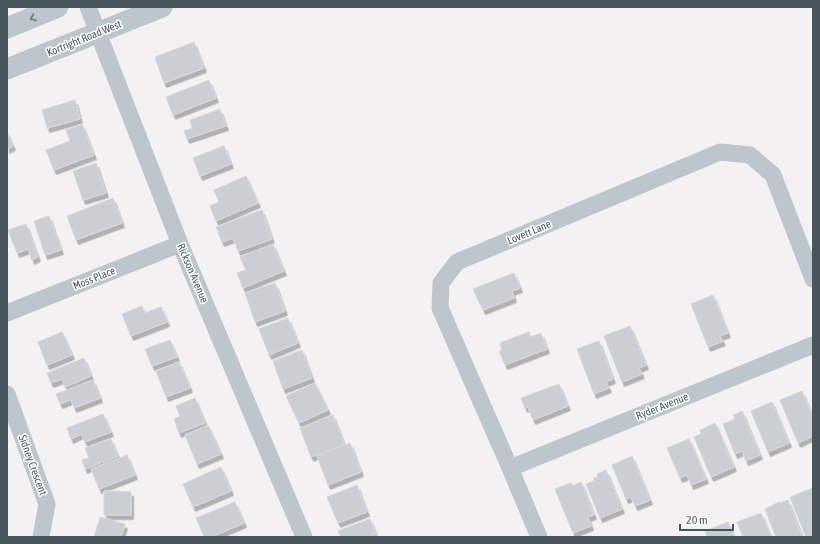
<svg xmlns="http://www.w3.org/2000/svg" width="820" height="544" viewBox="0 0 820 544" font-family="'Asap Condensed',sans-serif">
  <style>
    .building { fill: #cbced3; stroke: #d5d7db; filter: url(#shadow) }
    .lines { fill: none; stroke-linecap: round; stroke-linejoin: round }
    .minor { stroke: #bdc6cc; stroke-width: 17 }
    .tertiary { stroke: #bdc6cc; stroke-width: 21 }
    .oneway { stroke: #6c777e }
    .labels { text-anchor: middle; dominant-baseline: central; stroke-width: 3; stroke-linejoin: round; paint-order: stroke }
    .street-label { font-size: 11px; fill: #49555d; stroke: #fff }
  </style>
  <defs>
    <filter id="shadow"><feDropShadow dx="2.5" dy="4.5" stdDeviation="0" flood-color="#0004"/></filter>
  </defs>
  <rect width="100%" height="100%" fill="#f3f1f1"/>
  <!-- building -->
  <g class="building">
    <polygon points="194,42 204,68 164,83 155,57"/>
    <polygon points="209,80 216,98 173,115 166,97"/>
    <polygon points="75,100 80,119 47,128 42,110"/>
    <polygon points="220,109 226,126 187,139 184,131 192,128 190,120"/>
    <polygon points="82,124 94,155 54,170 46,150 70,141 66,130"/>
    <polygon points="7,132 13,146 7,149"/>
    <polygon points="224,146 231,164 200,176 193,158"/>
    <polygon points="96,163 106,193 83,200 73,171"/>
    <polygon points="246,176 258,203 216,221 210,206 219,202 214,190"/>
    <polygon points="113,198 122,223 76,240 67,216"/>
    <polygon points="262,210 272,239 238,251 233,238 222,242 216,227"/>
    <polygon points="49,216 61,250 45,255 34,221"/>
    <polygon points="26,224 38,257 32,260 28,249 17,253 8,230"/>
    <polygon points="273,244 284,271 243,288 237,273 246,270 240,257"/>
    <polygon points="514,273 520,288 512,291 514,298 483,310 473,289"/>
    <polygon points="275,283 285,311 255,322 245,293"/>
    <polygon points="713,295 728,333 720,336 723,341 708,347 691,304"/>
    <polygon points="142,306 145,313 161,307 167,322 131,336 122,314"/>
    <polygon points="288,318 298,343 269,355 259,329"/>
    <polygon points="630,326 646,365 639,368 642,374 622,382 604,336"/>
    <polygon points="62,332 72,355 47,365 38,342"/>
    <polygon points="529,332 531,337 541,333 547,349 505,365 499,351 502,350 500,343"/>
    <polygon points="170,340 177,357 152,366 145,349"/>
    <polygon points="599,341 613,379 606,382 609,388 594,394 577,349"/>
    <polygon points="302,350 312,378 283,389 273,361"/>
    <polygon points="84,358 91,376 65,387 62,379 51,383 47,373"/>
    <polygon points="179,362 190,388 166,397 156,371"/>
    <polygon points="93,380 100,398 74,408 71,400 60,404 56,394"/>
    <polygon points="315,383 328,410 299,423 286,396"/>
    <polygon points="559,384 568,406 533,420 528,407 525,408 521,398"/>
    <polygon points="802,391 813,418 813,427 810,428 813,436 798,443 780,400"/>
    <polygon points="195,398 205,423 179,433 174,419 180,416 176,406"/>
    <polygon points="772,402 789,443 768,452 751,411"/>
    <polygon points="742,411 760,455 746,461 742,451 735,454 723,424 735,419 733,415"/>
    <polygon points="103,414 111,432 85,442 81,434 71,439 67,428"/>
    <polygon points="333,415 344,444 311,457 300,428"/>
    <polygon points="715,423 734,467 711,477 694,437 701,434 700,430"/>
    <polygon points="208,425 221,454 197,464 185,435"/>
    <polygon points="111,439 118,456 85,469 82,460 89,458 85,448"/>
    <polygon points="689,439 706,479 691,485 687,475 680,478 667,448"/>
    <polygon points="350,443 361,472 328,485 317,456"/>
    <polygon points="127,455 135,475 99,489 91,469"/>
    <polygon points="632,456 650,500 635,506 631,497 626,499 612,465"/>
    <polygon points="221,467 231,491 193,507 183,484"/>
    <polygon points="606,470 622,509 600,518 586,484 594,481 594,478 598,477 597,474"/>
    <polygon points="581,482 594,515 588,517 591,526 573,533 555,489 571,483 573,486"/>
    <polygon points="357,485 367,512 338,523 327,497"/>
    <polygon points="813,488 813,537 806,537 790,497"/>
    <polygon points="104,491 131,492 131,515 104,515"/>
    <polygon points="788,500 802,537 776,537 765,509 779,502 780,503"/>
    <polygon points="235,502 244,523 211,537 204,537 196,518"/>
    <polygon points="761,513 771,537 743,537 737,522"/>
    <polygon points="100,517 125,524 121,537 94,537"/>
    <polygon points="370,519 377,537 341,537 338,531"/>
    <polygon points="728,522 734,537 707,537 705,531"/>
  </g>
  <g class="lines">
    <!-- minor -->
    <g class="minor">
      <polyline points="88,7 180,244 304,537"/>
      <polyline points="7,313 180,244"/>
      <polyline points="7,394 47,504 41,537"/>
      <polyline points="510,468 813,345"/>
      <polyline points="539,537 510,468 440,308 441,283 457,262 720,152 750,155 773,175 813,279"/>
    </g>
    <!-- tertiary -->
    <g class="tertiary">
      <polyline points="7,28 58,7"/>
      <polyline points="7,69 162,7"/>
    </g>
  </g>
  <!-- one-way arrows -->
  <defs><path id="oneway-chevron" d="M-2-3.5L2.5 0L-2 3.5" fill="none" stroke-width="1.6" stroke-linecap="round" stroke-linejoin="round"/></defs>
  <use class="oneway" href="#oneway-chevron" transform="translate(33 18) rotate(158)"/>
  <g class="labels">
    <!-- street labels -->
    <g class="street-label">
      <text transform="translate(84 38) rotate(-22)">Kortright Road West</text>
      <text transform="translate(529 232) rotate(-23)">Lovett Lane</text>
      <text transform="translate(193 273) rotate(67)">Rickson Avenue</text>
      <text transform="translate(94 278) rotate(-22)">Moss Place</text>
      <text transform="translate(662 406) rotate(-22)">Ryder Avenue</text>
      <text transform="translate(33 465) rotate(70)">Sidney Crescent</text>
    </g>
  </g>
  <!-- border -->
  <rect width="820" height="544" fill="none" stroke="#49555d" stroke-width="16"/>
  <!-- scale -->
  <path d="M680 524v6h53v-6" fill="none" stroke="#49555d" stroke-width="2"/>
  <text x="686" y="524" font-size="12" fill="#49555d" stroke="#ffffff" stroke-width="3" paint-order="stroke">20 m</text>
</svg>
